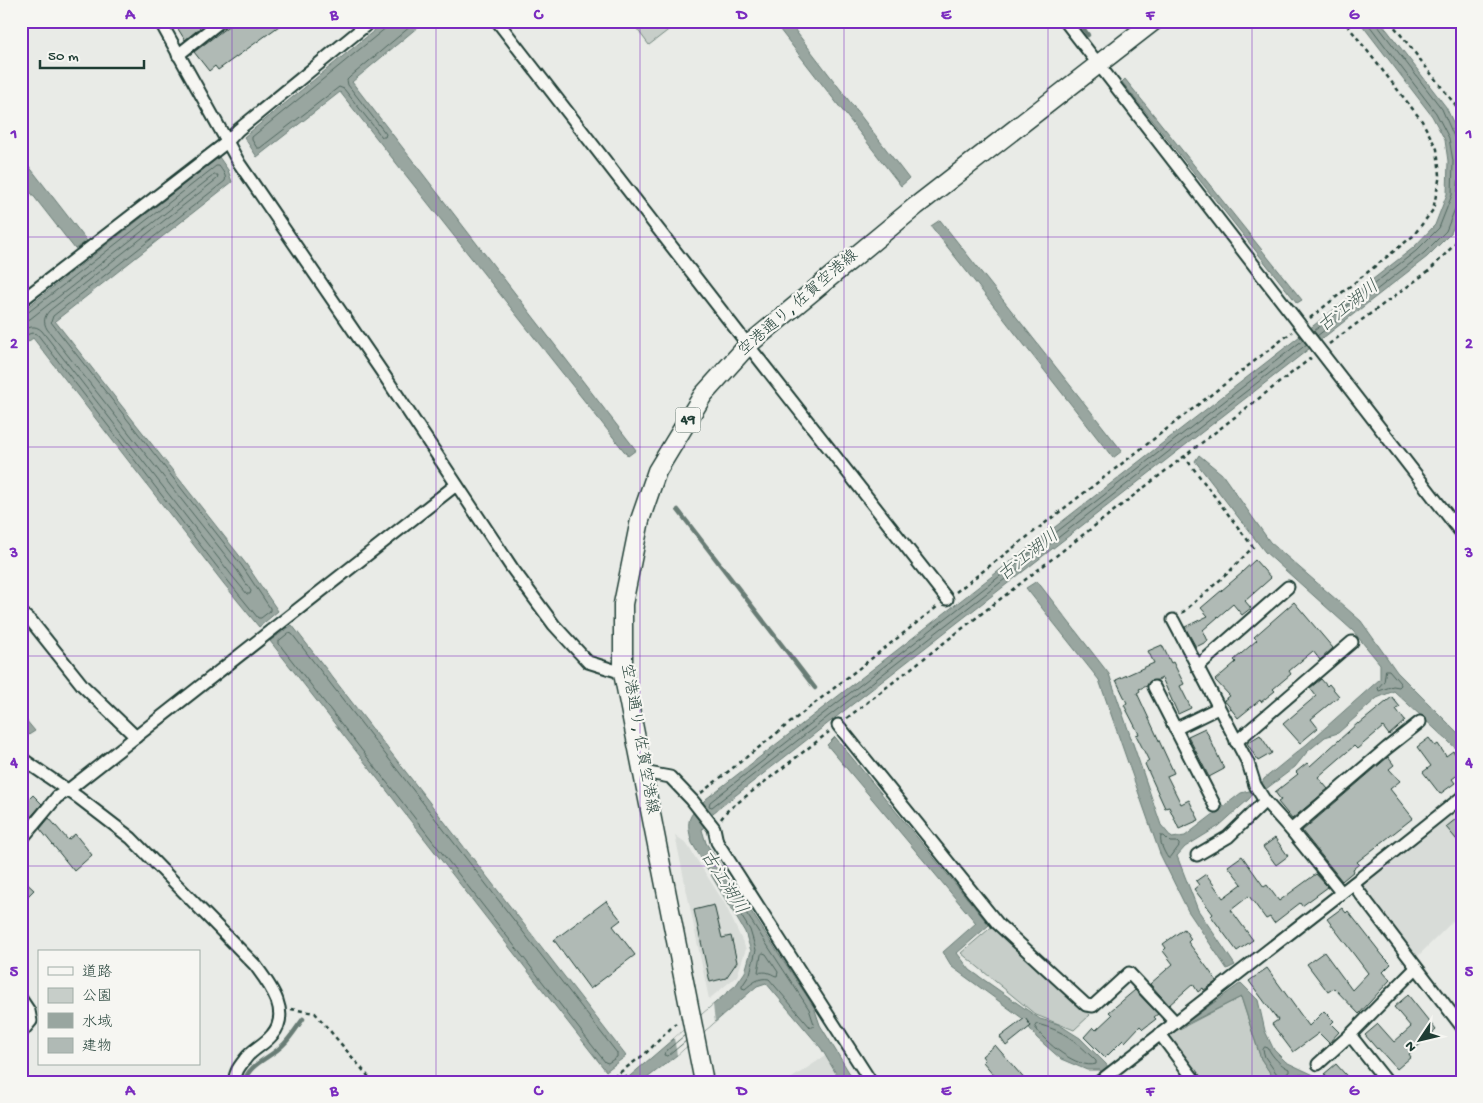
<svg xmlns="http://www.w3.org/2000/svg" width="1483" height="1103" viewBox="0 0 1483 1103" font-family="'Gochi Hand','Klee One',sans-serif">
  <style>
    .built { fill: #d8dcd8 }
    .green { fill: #c7cec9; stroke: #73867e }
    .water { fill: #99a6a0; stroke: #687c75 }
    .pier { fill: #e9ebe7 }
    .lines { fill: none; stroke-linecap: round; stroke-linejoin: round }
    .shore { stroke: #50675f; stroke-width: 1 }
    .stream { stroke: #687c75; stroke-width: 4.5 }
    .building { fill: #b0bab5; stroke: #1f3d34 }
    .minor-casing { stroke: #1f3d34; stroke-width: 15 }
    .primary-casing { stroke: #1f3d34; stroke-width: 21 }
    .path { stroke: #1f3d34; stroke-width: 2.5; stroke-dasharray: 4 4; stroke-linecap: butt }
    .minor { stroke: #f6f6f2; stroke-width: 11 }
    .primary { stroke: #f6f6f2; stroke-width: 18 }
    .grid { fill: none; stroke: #7b2cbf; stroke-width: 1; stroke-opacity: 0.55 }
    .labels { text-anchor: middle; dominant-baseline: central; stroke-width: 4.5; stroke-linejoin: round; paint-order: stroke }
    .shield { fill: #f6f6f2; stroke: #60746d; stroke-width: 1 }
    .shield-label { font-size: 15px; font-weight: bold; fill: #1f3d34 }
    .street-label { font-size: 16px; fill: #1f3d34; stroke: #f6f6f2 }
    .water-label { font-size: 18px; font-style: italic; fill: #445c54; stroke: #f6f6f2 }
    .neatline { fill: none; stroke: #7b2cbf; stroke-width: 2 }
    .grid-label { font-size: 16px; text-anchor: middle; font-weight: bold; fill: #7b2cbf }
  </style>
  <rect width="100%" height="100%" fill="#e9ebe7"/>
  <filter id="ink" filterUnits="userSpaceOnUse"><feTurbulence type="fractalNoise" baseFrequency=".02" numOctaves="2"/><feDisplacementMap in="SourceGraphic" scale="10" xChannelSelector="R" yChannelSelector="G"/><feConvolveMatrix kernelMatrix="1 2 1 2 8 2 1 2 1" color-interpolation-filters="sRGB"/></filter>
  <g filter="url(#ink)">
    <!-- built -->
    <g class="built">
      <polygon points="1462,804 1462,912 1416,958 1360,884"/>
      <polygon points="675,835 686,843 725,904 746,949 737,976 709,999"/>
      <polygon points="831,1052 847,1082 786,1082"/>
    </g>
    <!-- green -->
    <g class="green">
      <polygon points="631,21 680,21 649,45"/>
      <polygon points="995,924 1090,1015 1074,1030 1036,1015 961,953"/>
      <polygon points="1241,997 1261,1059 1276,1082 1203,1082 1168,1035"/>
    </g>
    <!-- water -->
    <g class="water">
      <polygon points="386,21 425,21 352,82 636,450 628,456 340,92 257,157 244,137"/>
      <polygon points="773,21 788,21 909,179 901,186"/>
      <path d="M1359 21H1380L1446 107 1459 135 1462 145V207L1451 233 1427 257 709 816 702 830 706 843 814 1007 820 1025 855 1082H841L821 1048 766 983 757 986 677 1055 642 1082H623L736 985 745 972 751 951 745 932 692 843C685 818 689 816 706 799L1413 248 1435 225 1447 194 1448 161 1445 140 1432 116Z"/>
      <polygon points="1125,79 1302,300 1297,303 1122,82"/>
      <polygon points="21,156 87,241 75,249 21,180"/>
      <polygon points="219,157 228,170 232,182 55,321 246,564 278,611 259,627 224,584 33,338 21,347 21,312"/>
      <polygon points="940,220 1122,451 1113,458 931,226"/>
      <polygon points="1199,455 1222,474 1270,542 1361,621 1397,672 1462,737 1462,754 1394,691 1377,698 1338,733 1325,737 1307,752 1295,767 1266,789 1264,786 1253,794 1249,799 1219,826 1185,847 1177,856 1198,910 1235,965 1227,969 1188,911 1160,854 1099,680 1026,588 1037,581 1109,674 1161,825 1172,838 1185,836 1241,793 1253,790 1262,783 1264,779 1307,744 1380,679 1380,664 1353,631 1265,552 1195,461"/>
      <polygon points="292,625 626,1056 606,1071 270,641"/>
      <polygon points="21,714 35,731 27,736 21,732"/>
      <polygon points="835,737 989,925 957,953 970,970 1040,1019 1058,1024 1080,1038 1106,1064 1119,1082 1109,1082 1100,1070 1087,1070 1061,1059 1037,1038 1022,1018 952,967 943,952 976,923 827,745"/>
      <polygon points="1241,983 1258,1000 1265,1031 1274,1050 1286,1062 1318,1077 1297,1074 1287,1079 1286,1082 1276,1082 1261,1059 1241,997 1179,1028"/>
    </g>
    <!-- pier -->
    <polygon class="pier" points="713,1005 715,1022 677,1055 674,1038"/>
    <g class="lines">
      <!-- shore -->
      <g class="shore">
        <polyline points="389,21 387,27 252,137 252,140 257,148 260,148 339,87 344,89 382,137 385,137 386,134 348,85 347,80 350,77 417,21"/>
        <polyline points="1376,21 1378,26 1442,109 1455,139 1462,142"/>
        <polyline points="1462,148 1458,151 1460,161 1457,198 1459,200 1462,200"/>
        <path d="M21 315 26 314 216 166H219C222 170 227 176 225 181L53 316 51 322 242 566 270 608V611L261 618H258L228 581 38 335C31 330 26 336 21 340"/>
        <path d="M21 322 30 319 214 175H218L217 179 49 311C44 317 43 322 47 329L237 570 251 591 250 594H247L233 577 42 331C35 324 28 327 21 332"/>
        <polyline points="1314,331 1416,251 1439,228 1452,195 1453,161 1449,138 1436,113 1366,21"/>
        <polyline points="1317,336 1424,253 1446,231 1455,209 1462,207"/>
        <polyline points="1303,340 710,802 709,806 712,807 1307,344"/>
        <polygon points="289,633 292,634 617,1053 617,1057 608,1063 605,1062 279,644 279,641"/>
        <polygon points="1386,670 1389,670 1400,683 1401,685 1399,687 1393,686 1379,691 1378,688 1384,681"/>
        <path d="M1161 836H1164L1170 842H1177L1179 844V846L1170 858H1168C1164 852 1159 842 1161 836Z"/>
        <path d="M733 898 737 899 809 1009 814 1024 813 1027H810L769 979C759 977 752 983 745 989L742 988V986L750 974 756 950 750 930 732 901Z"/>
        <path d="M763 953 766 954 778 972 777 976C774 976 773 974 769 973 765 971 762 973 758 972L761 955Z"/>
        <path d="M1037 1024C1065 1031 1076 1041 1096 1061V1064C1078 1070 1044 1042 1035 1027Z"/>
        <polyline points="685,1035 665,1052 664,1055 668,1056 686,1041"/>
        <path d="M1265 1047 1268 1048C1272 1056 1280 1065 1289 1069V1072L1282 1077H1279L1265 1057 1263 1050Z"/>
      </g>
      <!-- stream -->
      <g class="stream">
        <polyline points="1078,21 1088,35"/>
        <polyline points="678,510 815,688"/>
        <polyline points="625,1077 628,1082"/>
        <path d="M244 1082C249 1063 271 1058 284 1044 291 1037 297 1027 303 1019"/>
      </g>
    </g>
    <!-- building -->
    <g class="building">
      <polygon points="173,21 196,21 200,28 185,40"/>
      <polygon points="235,21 286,21 218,70 215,66 209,71 194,52"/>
      <polygon points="1255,560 1271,578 1245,601 1251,608 1242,615 1233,604 1203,630 1208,641 1196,647 1185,627 1208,616 1201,608 1242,573 1242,572"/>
      <polygon points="1294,602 1333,648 1320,660 1313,651 1289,671 1291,674 1273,689 1275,691 1261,702 1260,700 1238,718 1224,700 1230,696 1215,680 1236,662 1234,660 1257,640 1254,637"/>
      <polygon points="1162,645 1171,663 1173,662 1184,684 1180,686 1191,708 1178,714 1162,678 1158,680 1150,681 1147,686 1139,689 1140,691 1137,693 1174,773 1167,776 1181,804 1189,800 1199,820 1179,829 1169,807 1165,808 1145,764 1149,761 1136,735 1139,734 1124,705 1127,703 1116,680 1154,663 1148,651"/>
      <polygon points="1321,679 1327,686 1329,684 1339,696 1311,719 1318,728 1300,743 1283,724 1316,696 1310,688"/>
      <polygon points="1392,697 1400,707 1396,709 1405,721 1389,735 1383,727 1357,749 1354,746 1318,777 1328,789 1292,819 1278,802 1281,800 1275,792 1298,774 1296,772 1307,763 1310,766 1358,723 1359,724"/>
      <polygon points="1205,728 1224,769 1209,777 1188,736"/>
      <polygon points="1260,735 1272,753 1258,761 1247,743"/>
      <polygon points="1429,738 1435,746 1438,744 1446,756 1453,751 1462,763 1462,772 1452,779 1455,783 1440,794 1423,772 1431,766 1417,747"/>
      <polygon points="1388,757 1394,765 1389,769 1400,781 1390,789 1413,818 1357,862 1359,864 1353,869 1354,871 1342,881 1302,831"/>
      <polygon points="33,795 42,804 21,828 21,807"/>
      <polygon points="1462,814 1462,846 1446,827"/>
      <polygon points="49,818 68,840 75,834 92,855 74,871 40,829"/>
      <polygon points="1275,838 1288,856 1276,865 1263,847"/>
      <polygon points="1242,856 1264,887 1267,885 1279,901 1316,874 1328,887 1302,906 1300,903 1274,923 1270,917 1266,919 1249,896 1231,910 1253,940 1237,951 1211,916 1213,914 1194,889 1199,885 1196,881 1206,874 1223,898 1242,884 1228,866"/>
      <polygon points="21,878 34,890 21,903"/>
      <polygon points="606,901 621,920 613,926 635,955 590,989 554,940"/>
      <polygon points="714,905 722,938 731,936 737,962 726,978 710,982 694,910"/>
      <polygon points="1342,908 1346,913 1348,911 1383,956 1391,964 1383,972 1390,980 1359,1014 1334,988 1328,992 1307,964 1324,952 1352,990 1368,973 1327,919"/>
      <polygon points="1184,929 1191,939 1188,942 1217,981 1204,990 1203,988 1198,992 1193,984 1169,1005 1150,984 1173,964 1163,951 1166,948 1163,944"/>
      <polygon points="1267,968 1309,1026 1324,1011 1334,1021 1331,1024 1339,1032 1329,1043 1319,1033 1293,1052 1272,1024 1278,1020 1249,981"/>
      <polygon points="1135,990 1158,1014 1154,1017 1156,1019 1143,1029 1140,1026 1125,1042 1123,1040 1105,1058 1084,1037 1093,1027 1096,1030 1112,1015 1109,1012"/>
      <polygon points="1408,995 1436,1030 1409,1054 1411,1057 1397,1069 1378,1048 1377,1049 1365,1035 1378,1024 1394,1042 1411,1027 1394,1007"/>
      <polygon points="1025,1018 1031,1026 1006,1046 1000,1037"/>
      <polygon points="995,1045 1027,1082 1000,1082 983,1062 985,1060 982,1056"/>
      <polygon points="1336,1064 1352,1082 1331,1082 1324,1074"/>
    </g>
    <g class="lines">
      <!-- minor casing -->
      <g class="minor-casing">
        <g id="minor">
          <polyline points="160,21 239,163 384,375 512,568 554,625 588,662 623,673"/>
          <polyline points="497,21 748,345 947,599"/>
          <polyline points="1065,21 1462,534"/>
          <polyline points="178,55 221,21"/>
          <polyline points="21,301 227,142 238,130 371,21"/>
          <polyline points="21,613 32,622 83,686 136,737"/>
          <polyline points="1173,620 1248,763 1255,785 1265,801 1291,830 1341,892"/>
          <polyline points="1197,667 1288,587"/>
          <polyline points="1154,687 1215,806"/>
          <polyline points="838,725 998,924 1086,1005 1093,1006 1129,973 1175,1022"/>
          <polyline points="1175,729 1218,708"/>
          <polyline points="1236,742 1352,642"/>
          <path d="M21 758 79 798 131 838 255 965C269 984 292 1012 272 1035 265 1044 253 1049 246 1058 239 1067 236 1070 234 1082"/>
          <polyline points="643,772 670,777 692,800 714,828 717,842 871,1082"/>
          <polyline points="1291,830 1387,748 1420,722"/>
          <polyline points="21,840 57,797 67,791 456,485"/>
          <polyline points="1197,855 1228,837 1265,801"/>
          <polyline points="1353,884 1462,1027"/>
          <polyline points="21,999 29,1011 31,1021 21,1033"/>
          <polyline points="1160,1034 1196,1082"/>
          <polyline points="1350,1035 1387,1082"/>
          <polyline points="1318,1064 1350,1035 1416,968"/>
          <polyline points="1099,1082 1353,884 1462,797"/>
        </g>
      </g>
      <!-- primary casing -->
      <g class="primary-casing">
        <polyline id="primary" points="704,1082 623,673 623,604 640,520 657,471 703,395 748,345 916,206 1154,21"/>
      </g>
      <!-- path -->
      <g class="path">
        <polyline points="1390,21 1457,107 1462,118"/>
        <polyline points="1310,318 1413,236 1433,210 1440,175 1437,149 1422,121 1344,21"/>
        <polyline points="1329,344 1430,270 1453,246 1462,233"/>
        <polyline points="956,592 1292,332"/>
        <polyline points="1182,613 1228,573 1253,547 1184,456"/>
        <polyline points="847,718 1311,358"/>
        <polyline points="701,793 938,606"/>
        <polyline points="721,819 727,811 829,732"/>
        <polyline points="291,1009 315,1013 373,1082"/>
        <polyline points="607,1082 646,1053 676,1023"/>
      </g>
      <!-- minor -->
      <use href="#minor" class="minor"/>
      <!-- primary -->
      <use href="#primary" class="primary"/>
    </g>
  </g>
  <!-- grid -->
  <path class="grid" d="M232 21V1082M436 21V1082M640 21V1082M844 21V1082M1048 21V1082M1252 21V1082M21 237H1462M21 447H1462M21 656H1462M21 866H1462"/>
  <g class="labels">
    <!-- shield labels -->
    <rect class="shield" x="675.5" y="407.5" width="25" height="25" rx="4"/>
    <g class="shield-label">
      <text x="688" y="420">49</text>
    </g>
    <!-- street labels -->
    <g class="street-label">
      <text transform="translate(799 304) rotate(-41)">空港通り, 佐賀空港線</text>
      <text transform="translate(638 739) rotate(80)">空港通り, 佐賀空港線</text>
    </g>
    <!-- water labels -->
    <g class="water-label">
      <text transform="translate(1349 307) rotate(-38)">古江湖川</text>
      <text transform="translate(1029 556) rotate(-38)">古江湖川</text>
      <text transform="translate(723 883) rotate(58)">古江湖川</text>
    </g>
  </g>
  <!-- margin -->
  <rect width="1483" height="1103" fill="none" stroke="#f6f6f2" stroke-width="55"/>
  <!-- legend -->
  <rect x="38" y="950" width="162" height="115" fill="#f6f6f2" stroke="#a0aca6"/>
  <rect x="48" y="967" width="25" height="8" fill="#f6f6f2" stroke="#a0aca6"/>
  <text x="82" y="976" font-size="15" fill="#1f3d34">道路</text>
  <rect x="48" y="988" width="25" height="15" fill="#c7cec9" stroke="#a0aca6"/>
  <text x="82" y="1000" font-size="15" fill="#1f3d34">公園</text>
  <rect x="48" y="1013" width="25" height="15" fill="#99a6a0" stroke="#a0aca6"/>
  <text x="82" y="1026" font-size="15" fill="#1f3d34">水域</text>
  <rect x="48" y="1038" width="25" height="15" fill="#b0bab5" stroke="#a0aca6"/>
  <text x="82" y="1050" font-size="15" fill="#1f3d34">建物</text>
  <!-- north arrow -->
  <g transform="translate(1420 1040) rotate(235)" stroke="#f6f6f2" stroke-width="4" paint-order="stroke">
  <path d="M0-4L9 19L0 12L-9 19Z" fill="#1f3d34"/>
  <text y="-8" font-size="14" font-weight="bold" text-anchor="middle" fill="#1f3d34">N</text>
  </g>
  <!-- scale -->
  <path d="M40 60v8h104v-8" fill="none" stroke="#1f3d34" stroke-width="2.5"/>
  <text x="48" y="60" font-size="15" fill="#1f3d34" stroke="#f6f6f2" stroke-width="4" paint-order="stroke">50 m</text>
  <rect x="28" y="28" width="1428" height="1048" class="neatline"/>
  <g class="grid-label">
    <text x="130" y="19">A</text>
    <text x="334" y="19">B</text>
    <text x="538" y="19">C</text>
    <text x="742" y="19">D</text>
    <text x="946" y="19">E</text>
    <text x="1150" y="19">F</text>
    <text x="1354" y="19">G</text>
    <text x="14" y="138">1</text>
    <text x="1469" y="138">1</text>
    <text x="14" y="348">2</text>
    <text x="1469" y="348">2</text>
    <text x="14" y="557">3</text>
    <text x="1469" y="557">3</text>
    <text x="14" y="767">4</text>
    <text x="1469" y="767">4</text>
    <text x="14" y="976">5</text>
    <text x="1469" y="976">5</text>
    <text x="130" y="1095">A</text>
    <text x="334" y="1095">B</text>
    <text x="538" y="1095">C</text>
    <text x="742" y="1095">D</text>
    <text x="946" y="1095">E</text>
    <text x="1150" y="1095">F</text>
    <text x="1354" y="1095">G</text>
  </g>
</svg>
